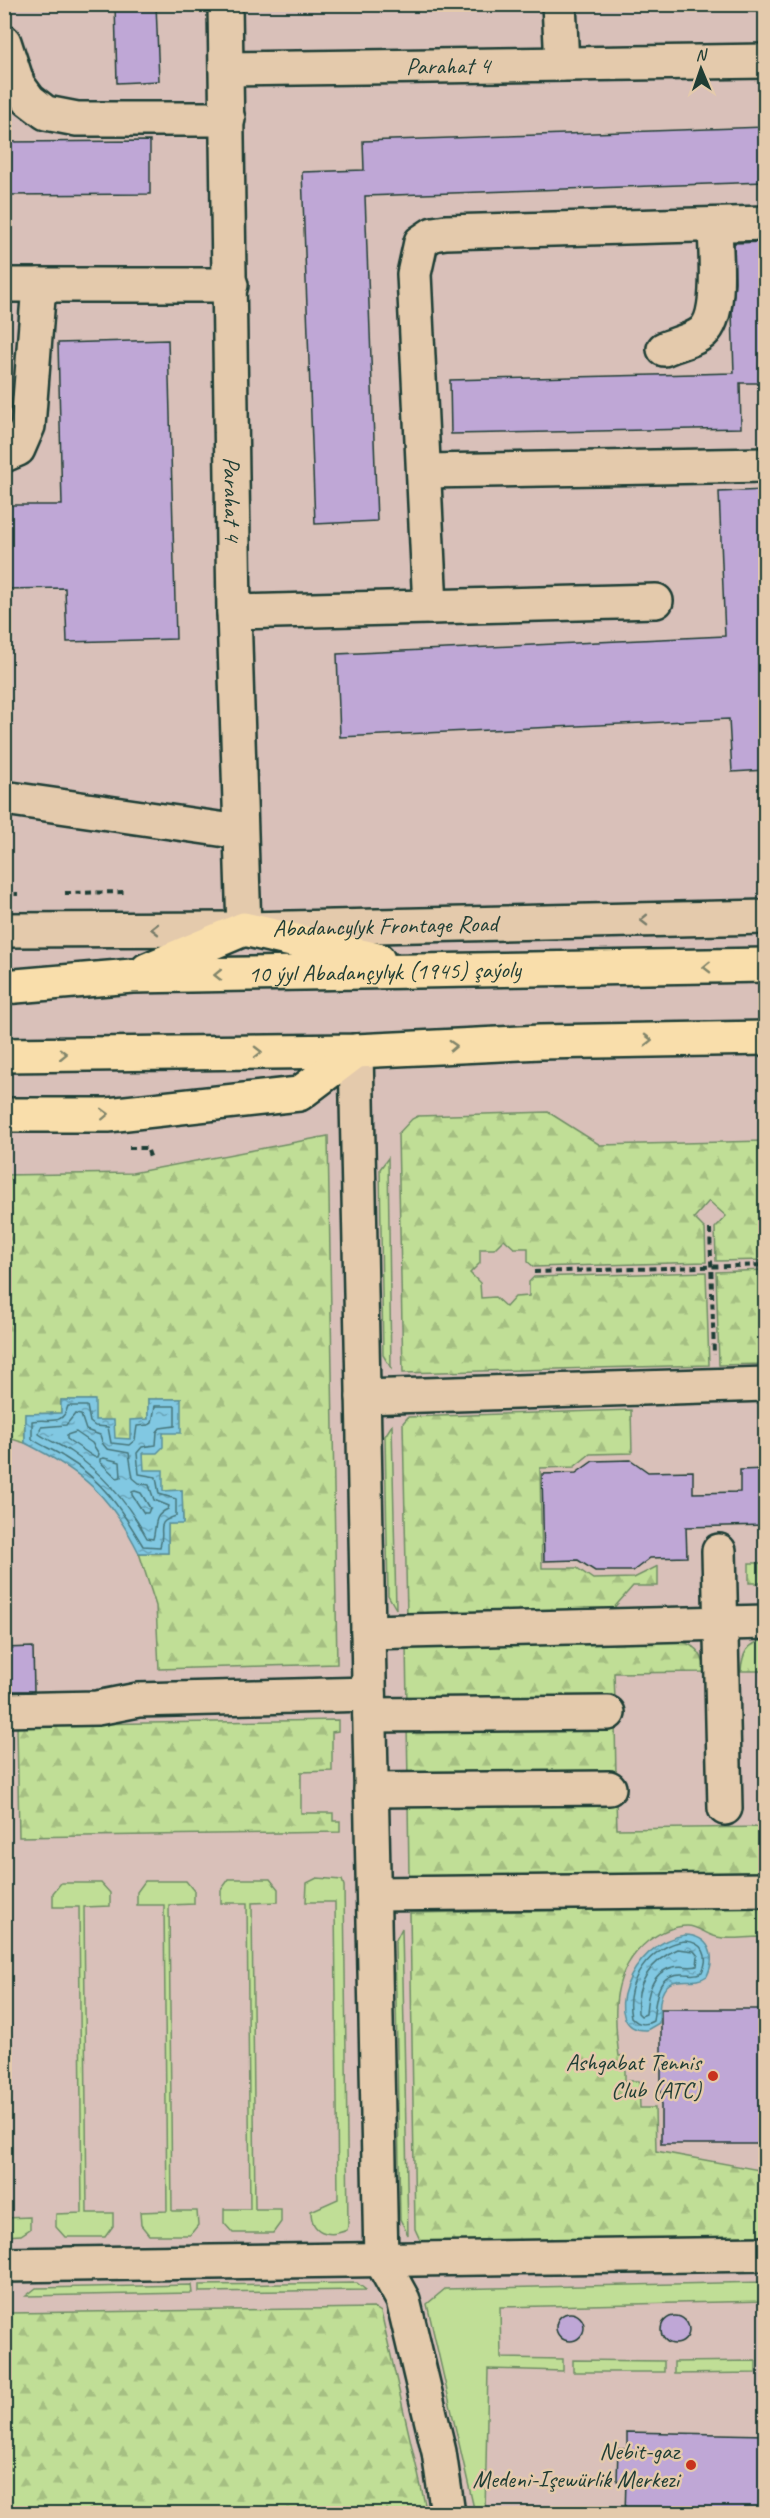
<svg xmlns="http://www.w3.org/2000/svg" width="770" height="2518" viewBox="0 0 770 2518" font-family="Caveat,sans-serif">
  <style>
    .green { fill: #c0de96; stroke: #708e65; stroke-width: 1.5 }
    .forest { fill: url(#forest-firs); stroke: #708e65; stroke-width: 1.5 }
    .water { fill: url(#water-ripples); stroke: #5a909c; stroke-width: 1.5 }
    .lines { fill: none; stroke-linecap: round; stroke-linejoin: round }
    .shore { stroke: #46757a; stroke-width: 1.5 }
    .building { fill: #bfa7d6; stroke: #1f3d34; stroke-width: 1.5 }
    .minor-casing { stroke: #1f3d34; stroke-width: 38 }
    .major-casing { stroke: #1f3d34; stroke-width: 38 }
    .path { stroke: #1f3d34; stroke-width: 4; stroke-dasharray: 6 4.5; stroke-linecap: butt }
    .minor { stroke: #e4caac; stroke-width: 33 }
    .major { stroke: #f9deab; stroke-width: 33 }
    .oneway { stroke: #787c6a }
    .oneway2 { stroke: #81856a }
    .poi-dot { fill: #c8321e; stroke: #e4caac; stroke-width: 2 }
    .labels { text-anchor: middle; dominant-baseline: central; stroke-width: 5; stroke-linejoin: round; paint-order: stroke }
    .street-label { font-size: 24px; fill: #1f3d34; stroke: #e4caac }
    .poi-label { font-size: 24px; fill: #1f3d34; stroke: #e4caac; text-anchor: end }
  </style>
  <defs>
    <pattern id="forest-firs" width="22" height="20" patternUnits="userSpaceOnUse" patternTransform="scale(1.5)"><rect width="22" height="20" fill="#c0de96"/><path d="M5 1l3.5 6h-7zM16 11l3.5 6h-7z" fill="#a5bf82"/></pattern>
    <pattern id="water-ripples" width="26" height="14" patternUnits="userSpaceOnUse" patternTransform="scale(1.5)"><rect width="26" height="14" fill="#81c8e2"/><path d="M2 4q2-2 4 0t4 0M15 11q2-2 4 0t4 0" fill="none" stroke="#69a4b8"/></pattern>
  </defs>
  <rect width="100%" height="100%" fill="#d9c0b9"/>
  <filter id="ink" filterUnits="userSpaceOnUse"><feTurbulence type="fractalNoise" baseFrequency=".0167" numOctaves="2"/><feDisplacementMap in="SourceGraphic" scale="12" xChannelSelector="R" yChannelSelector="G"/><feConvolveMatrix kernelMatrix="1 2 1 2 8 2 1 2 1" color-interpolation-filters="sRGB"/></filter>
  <g filter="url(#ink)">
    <!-- green -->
    <g class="green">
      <polygon points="388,1158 391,1368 383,1355 380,1169"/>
      <polygon points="392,1425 396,1609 388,1595 385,1436"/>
      <path d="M317 1878 342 1880 344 1886 348 2226 347 2230C328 2238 311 2233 311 2211L338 2199 335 1902H306L307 1883Z"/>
      <polygon points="229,1879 270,1879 278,1889 278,1902 252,1903 255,2209 281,2209 281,2222 273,2233 233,2233 224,2223 224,2209 250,2209 247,1903 221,1903 221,1890"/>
      <polygon points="145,1881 186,1881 194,1891 194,1904 169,1905 172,2211 197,2211 198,2225 190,2235 149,2235 141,2225 140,2212 167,2211 164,1905 137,1905 137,1892"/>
      <polygon points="61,1883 101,1883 110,1893 110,1906 84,1907 87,2213 113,2213 113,2226 105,2237 65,2237 56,2227 56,2214 82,2213 79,1907 53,1907 53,1893"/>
      <polygon points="402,1928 408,2235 400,2219 395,1942"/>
      <polygon points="765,2282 765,2301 500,2307 501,2358 563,2359 563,2371 488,2369 485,2513 475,2513 427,2304 445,2289"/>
      <polygon points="357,2283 366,2290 199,2292 199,2285"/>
      <polygon points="191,2285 192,2293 26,2296 36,2288"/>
      <polygon points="573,2360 664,2361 664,2372 573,2372"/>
      <polygon points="756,2361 756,2373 674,2374 674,2362"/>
    </g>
    <!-- forest -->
    <g class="forest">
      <polygon points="548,1112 600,1145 765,1141 765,1260 716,1261 715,1228 726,1216 709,1201 694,1218 705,1229 706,1262 534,1267 528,1262 528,1248 514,1248 504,1239 494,1249 480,1249 480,1263 470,1273 480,1283 481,1298 495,1297 506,1307 515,1297 529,1296 529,1282 534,1277 706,1272 709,1365 403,1373 398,1134 412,1119 418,1116"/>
      <polygon points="328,1136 337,1664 159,1669 156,1606 139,1553 168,1553 168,1524 183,1523 182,1490 163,1491 143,1471 143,1453 163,1433 181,1399 148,1399 148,1420 130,1439 115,1439 95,1420 94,1400 61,1400 61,1413 25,1414 25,1443 5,1437 4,1175 132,1173"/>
      <polygon points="765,1270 765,1364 719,1365 716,1272"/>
      <polygon points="631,1410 632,1453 590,1454 574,1467 540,1468 542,1568 577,1568 593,1579 634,1578 658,1566 658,1586 633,1586 611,1611 407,1615 403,1423 408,1417"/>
      <rect x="749" y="1563" width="16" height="20"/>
      <path d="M765 1640V1671H741C742 1654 747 1643 765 1640Z"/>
      <path d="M683 1642C698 1647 703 1656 706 1672L614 1673 615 1701 407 1704 406 1645Z"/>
      <polygon points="338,1720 338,1731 332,1732 332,1771 301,1772 301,1813 333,1813 333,1821 340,1821 340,1832 19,1837 17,1725"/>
      <polygon points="615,1722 616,1777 408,1780 407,1725"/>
      <polygon points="616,1799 617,1829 765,1827 765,1872 409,1878 408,1802"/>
      <path d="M765 1907V1985L760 1986 759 1937C746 1937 729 1940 717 1937 706 1935 699 1926 687 1926 673 1926 659 1933 648 1941 611 1971 613 2012 619 2056H625V2081H639L640 2108H655L656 2151 765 2171V2236L421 2242 415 2229 410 1913Z"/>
      <polygon points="30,2217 30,2229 21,2235 5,2236 5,2218"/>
      <polygon points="375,2308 381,2312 427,2513 5,2513 4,2318 9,2313"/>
    </g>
    <!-- water -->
    <g class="water">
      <path d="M148 1399H181V1433H163V1447L157 1453H143L144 1470H163V1491L182 1490 183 1524H168V1553H139C110 1495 83 1472 25 1443V1414L61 1413V1400H95V1420H114L115 1438 130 1439V1420L148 1419Z"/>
      <path d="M685 1935C709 1936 717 1955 707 1976 692 1987 671 1971 662 1994 658 2003 660 2014 659 2023L647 2030C598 2032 629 1942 685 1935Z"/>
    </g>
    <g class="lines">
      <!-- shore -->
      <g class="shore">
        <path d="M68 1406H87L90 1422 95 1426 108 1427 111 1443 129 1445 135 1440 137 1426 148 1425 152 1423 155 1406H175V1426L160 1428 157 1432 156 1445 142 1447 137 1453 139 1474 156 1477 159 1494 176 1499V1516C153 1523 166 1529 160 1547L143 1546C121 1509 103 1480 64 1457 54 1450 42 1446 32 1439V1421C50 1418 62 1427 68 1406Z"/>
        <path d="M75 1414 81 1415 86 1430 100 1435 103 1444 107 1449 129 1453 133 1478 139 1483 149 1485 154 1500 169 1506 168 1509C152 1516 157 1526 153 1539L147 1538C128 1503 105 1475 71 1452 61 1445 49 1441 39 1434L41 1427 66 1425Z"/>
        <polygon points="76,1432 92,1443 99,1454 98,1457 94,1457 67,1439 67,1435"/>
        <polygon points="104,1458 120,1462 121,1477 117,1478 100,1462 100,1459"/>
        <polygon points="135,1491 141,1493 150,1508 148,1513 144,1513 132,1495 132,1492"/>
        <path d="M685 1941C703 1942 710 1956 702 1972 696 1976 691 1974 684 1974 655 1972 656 2001 653 2021 645 2026 637 2024 631 2017 623 1982 651 1945 685 1941Z"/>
        <path d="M678 1949 694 1951 698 1956 697 1966C690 1968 681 1965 673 1967 651 1972 647 1995 646 2014L641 2016 638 2013C635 1984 651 1960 678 1949Z"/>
      </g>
    </g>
    <!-- building -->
    <g class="building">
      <polygon points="115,4 156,4 159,81 117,83"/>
      <polygon points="765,127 765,182 365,196 377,521 315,524 302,172 364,170 363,141"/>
      <polygon points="150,141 150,194 4,195 4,142"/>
      <polygon points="765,242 765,383 740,383 741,428 451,434 450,380 734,373 732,312 735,282 734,243"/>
      <polygon points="168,340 176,639 67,642 65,588 4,589 4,505 62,505 58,343"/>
      <polygon points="765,490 765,770 732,772 729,719 340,737 337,654 725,636 719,492"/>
      <polygon points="631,1460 648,1472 693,1471 693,1493 740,1492 740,1470 765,1469 765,1525 686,1527 687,1557 650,1558 633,1571 595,1571 578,1560 544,1561 542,1474 576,1473 593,1461"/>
      <polygon points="33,1647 34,1691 4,1691 4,1648"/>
      <rect x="661" y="2009" width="104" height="135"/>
      <circle cx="570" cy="2327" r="14"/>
      <circle cx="675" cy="2330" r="14"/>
      <polygon points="627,2432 765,2435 765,2514 625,2514 626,2481 617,2481 618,2449 627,2449"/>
    </g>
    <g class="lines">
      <!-- minor casing -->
      <g class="minor-casing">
        <g id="minor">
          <path id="s1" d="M225 4 234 612 244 929"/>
          <polyline points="559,4 562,64"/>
          <polyline points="4,42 18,85 29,100 46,113 77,119 228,119"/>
          <path id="s2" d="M226 69 766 61"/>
          <polyline points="4,285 231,285"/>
          <path d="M664 349C675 344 694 340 703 332 723 314 715 250 715 225"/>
          <polyline points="4,455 18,449 28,426 39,285"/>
          <polyline points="425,471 766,465"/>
          <polyline points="430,607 414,274 421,242 433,234 446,232 766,223"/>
          <polyline points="234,612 656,601"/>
          <polyline points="4,798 240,832"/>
          <path id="s3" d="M4 930 244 929 766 917"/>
          <polyline points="356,1051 381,2260 403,2300 439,2452 448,2514"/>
          <polyline points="363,1397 766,1384"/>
          <polyline points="719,1551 725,1808"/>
          <polyline points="368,1632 766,1622"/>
          <polyline points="4,1710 97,1708 138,1700 369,1694"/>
          <polyline points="370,1715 608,1713"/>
          <polyline points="371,1790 609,1788"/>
          <polyline points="374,1894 766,1890"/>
          <polyline points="4,2265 766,2254"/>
        </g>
      </g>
      <!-- major casing -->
      <g class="major-casing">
        <g id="major">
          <polyline points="147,970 244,929 378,960"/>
          <path id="s4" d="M4 987 132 976 766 965"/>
          <polyline points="4,1055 356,1051 540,1042 766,1038"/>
          <polyline points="4,1115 108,1115 299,1094 356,1051"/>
        </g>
      </g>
      <!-- path -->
      <g class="path">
        <polyline points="65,893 127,892"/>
        <polyline points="4,894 18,894"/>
        <polyline points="129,1148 147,1148 151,1159"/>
        <polyline points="710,1229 714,1355"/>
        <polyline points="534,1272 766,1265"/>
      </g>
      <!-- minor -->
      <use href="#minor" class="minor"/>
      <!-- major -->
      <use href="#major" class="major"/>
    </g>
    <!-- one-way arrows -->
    <defs><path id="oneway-chevron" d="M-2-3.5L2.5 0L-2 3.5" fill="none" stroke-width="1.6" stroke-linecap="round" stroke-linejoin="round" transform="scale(1.5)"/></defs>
    <g class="oneway">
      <use href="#oneway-chevron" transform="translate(644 920) rotate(179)"/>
      <use href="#oneway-chevron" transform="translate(155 929) rotate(180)"/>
    </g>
    <g class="oneway2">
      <use href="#oneway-chevron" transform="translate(707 967) rotate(179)"/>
      <use href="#oneway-chevron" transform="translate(218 975) rotate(179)"/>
      <use href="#oneway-chevron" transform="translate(648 1040) rotate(-1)"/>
      <use href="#oneway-chevron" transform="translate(453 1046) rotate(-3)"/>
      <use href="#oneway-chevron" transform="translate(258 1052) rotate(-1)"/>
      <use href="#oneway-chevron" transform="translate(63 1054) rotate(-1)"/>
      <use href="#oneway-chevron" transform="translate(105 1114) rotate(-2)"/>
    </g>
  </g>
  <!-- markers -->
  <g class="poi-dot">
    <circle cx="713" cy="2076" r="6"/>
    <circle cx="691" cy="2465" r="6"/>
  </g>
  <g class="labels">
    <!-- street labels -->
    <g class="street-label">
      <text stroke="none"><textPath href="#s2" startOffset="222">Parahat 4</textPath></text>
      <text stroke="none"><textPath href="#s1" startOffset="495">Parahat 4</textPath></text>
      <text stroke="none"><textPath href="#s3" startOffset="381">Abadancylyk Frontage Road</textPath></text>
      <text stroke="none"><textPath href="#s4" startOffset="381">10 ýyl Abadançylyk (1945) şaýoly</textPath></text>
    </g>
    <!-- poi labels -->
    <g class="poi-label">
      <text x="701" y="2062">Ashgabat Tennis<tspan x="701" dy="28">Club (ATC)</tspan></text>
      <text x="679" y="2451">Nebit-gaz<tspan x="679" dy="28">Medeni-Işewürlik Merkezi</tspan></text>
    </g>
  </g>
  <!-- margin -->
  <rect width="770" height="2518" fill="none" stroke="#e4caac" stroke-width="24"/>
  <rect x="12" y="12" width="746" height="2494" fill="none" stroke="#1f3d34" stroke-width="2" filter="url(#ink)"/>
  <!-- north arrow -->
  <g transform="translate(701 69) rotate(358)" stroke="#e4caac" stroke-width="4.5" paint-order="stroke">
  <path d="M0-4.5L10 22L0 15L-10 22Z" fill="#1f3d34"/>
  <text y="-9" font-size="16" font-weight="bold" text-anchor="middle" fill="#1f3d34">N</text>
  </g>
</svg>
